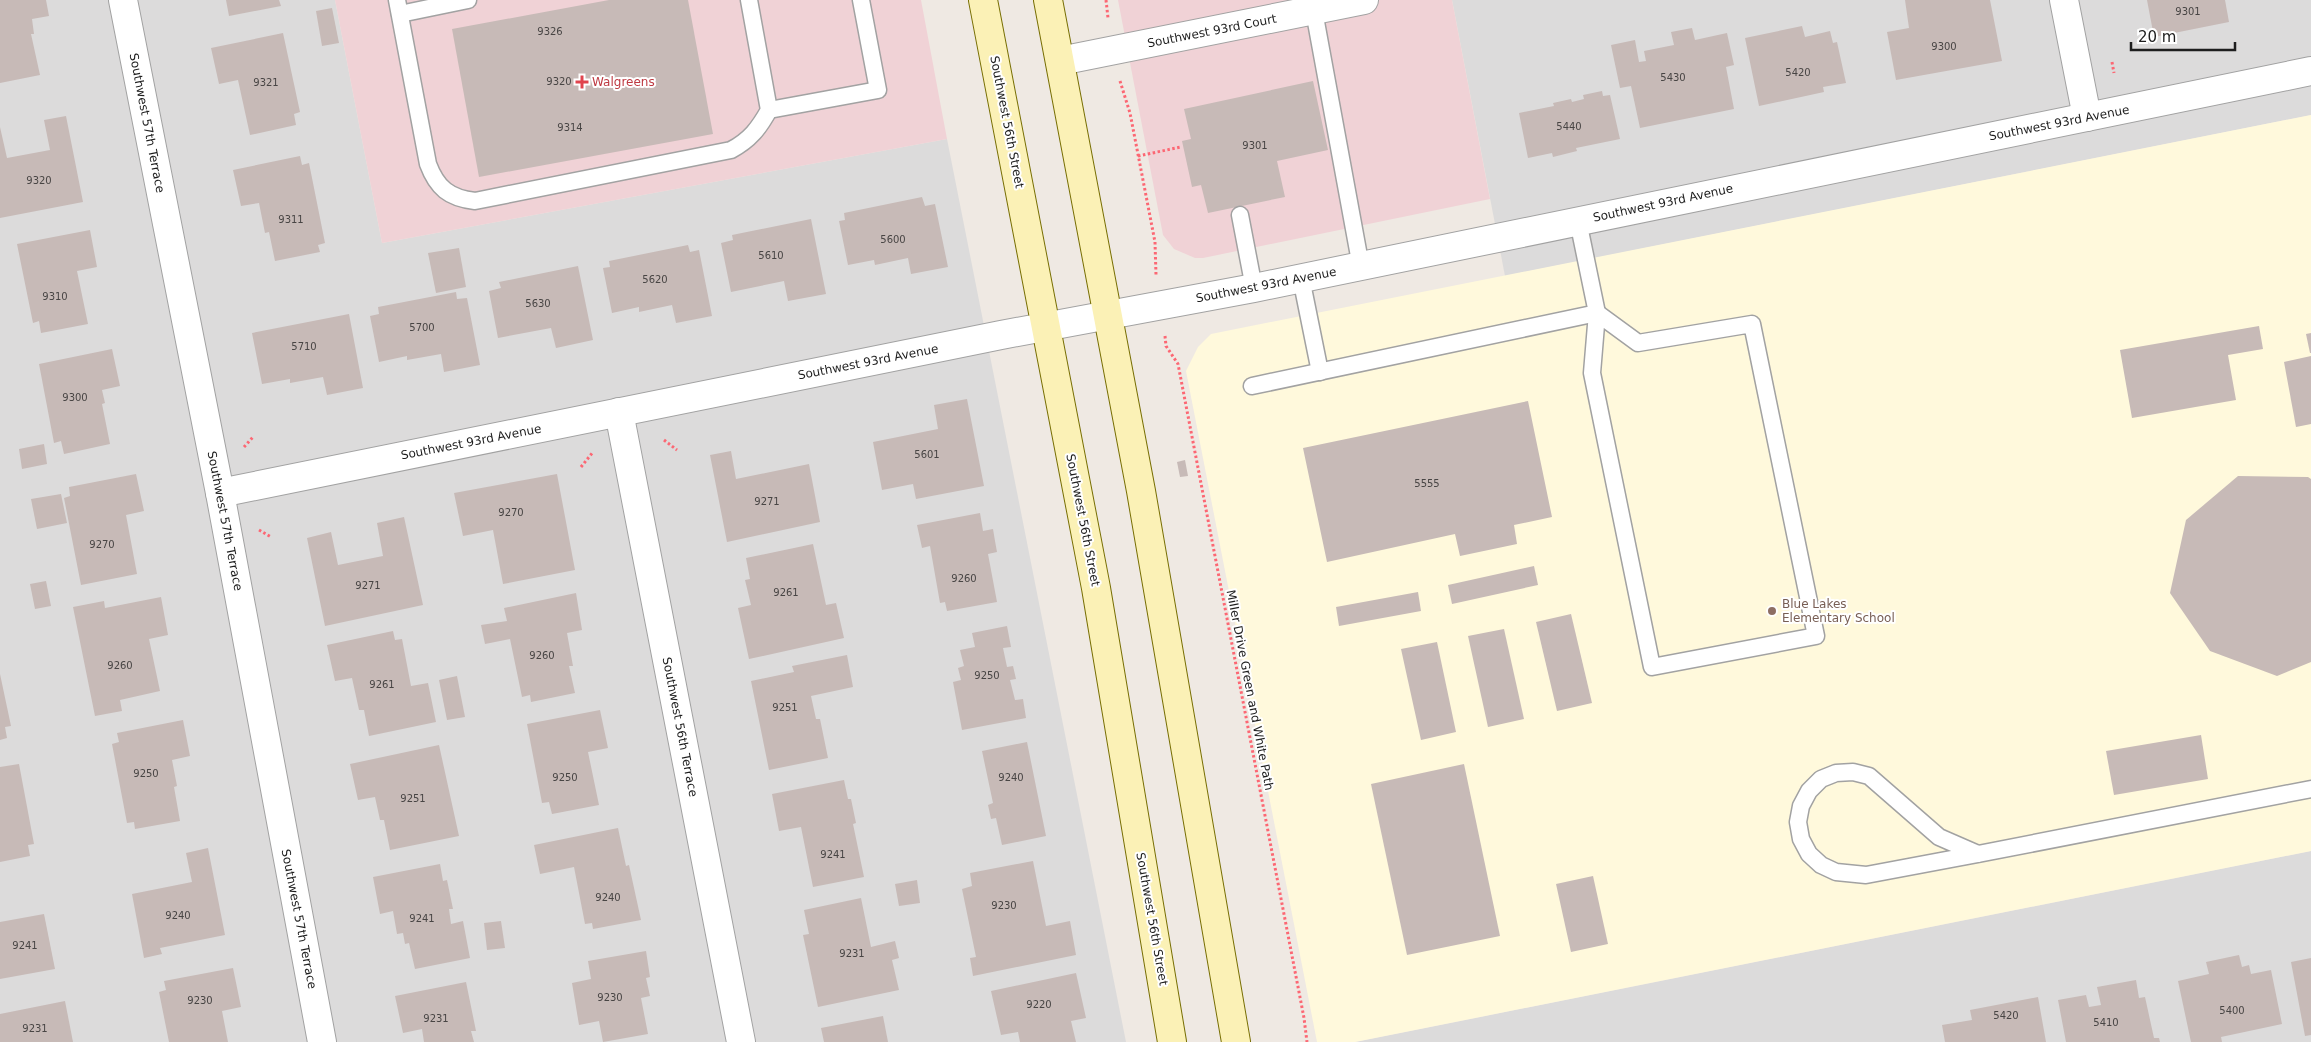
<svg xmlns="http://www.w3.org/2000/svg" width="2311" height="1042" viewBox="0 0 2311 1042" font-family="'DejaVu Sans',sans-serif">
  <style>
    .residential { fill: #dcdbdb }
    .commercial { fill: #f0d2d6 }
    .education { fill: #fff9dc }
    .building { fill: #c7bab7 }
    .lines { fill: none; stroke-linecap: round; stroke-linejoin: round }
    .service-casing { stroke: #a2a2a2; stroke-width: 19 }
    .minor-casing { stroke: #a2a2a2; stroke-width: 30 }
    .secondary-casing { stroke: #776e03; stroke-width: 30 }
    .path { stroke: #fc6773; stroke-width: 3; stroke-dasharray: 2.5 2.5; stroke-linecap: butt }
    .service { stroke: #fff; stroke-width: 16 }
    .minor { stroke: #fff; stroke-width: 28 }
    .secondary { stroke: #fbf1b6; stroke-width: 28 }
    .health-dot { fill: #e0444e; stroke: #fff; stroke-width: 2 }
    .education-dot { fill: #8d6e63; stroke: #fff; stroke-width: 2 }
    .labels { text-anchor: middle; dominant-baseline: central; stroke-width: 4; stroke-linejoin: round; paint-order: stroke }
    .number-label { font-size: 10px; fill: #484544 }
    .street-label { font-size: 12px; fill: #1e1e1e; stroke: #fff }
    .health-label { font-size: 12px; fill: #be3a42; stroke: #fff; text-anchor: start }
    .education-label { font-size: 12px; fill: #785e54; stroke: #fff; text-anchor: start }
  </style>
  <rect width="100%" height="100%" fill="#efe9e3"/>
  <!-- residential -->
  <g class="residential">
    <polygon points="0,0 335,0 382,243 947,139 1126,1042 0,1042"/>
    <polygon points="1452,0 2311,0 2311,115 1505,276"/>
    <polygon points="2311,851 2311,1042 1355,1042"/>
  </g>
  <!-- commercial -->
  <g class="commercial">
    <polygon points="335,0 921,0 947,139 382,243"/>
    <polygon points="1118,0 1452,0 1490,199 1203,258 1195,258 1174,249 1163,235"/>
  </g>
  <!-- education -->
  <polygon class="education" points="2311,115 2311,851 1355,1042 1317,1042 1186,371 1198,347 1211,334"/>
  <!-- building -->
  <g class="building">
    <polygon points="0,0 46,0 49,16 32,19 34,34 31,34 40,75 0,83"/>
    <polygon points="226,0 279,0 281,6 229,16"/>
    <polygon points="609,0 688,0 713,134 479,177 452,29"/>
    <polygon points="1905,0 1990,0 2002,61 1896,80 1887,32 1909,28"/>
    <polygon points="2147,0 2225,0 2229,22 2154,37"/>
    <polygon points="332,8 339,43 322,46 316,11"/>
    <polygon points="1802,26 1805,37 1830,31 1833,43 1837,42 1846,83 1823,87 1824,92 1759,106 1745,38"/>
    <polygon points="1692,28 1695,40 1727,33 1734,65 1726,67 1734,109 1640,128 1631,86 1620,88 1611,45 1635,40 1639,62 1646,61 1644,51 1674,45 1671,32"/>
    <polygon points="283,33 300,112 294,114 296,125 250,135 238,80 219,84 211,48"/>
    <polygon points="1313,81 1328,150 1277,161 1285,197 1208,213 1201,185 1192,187 1182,141 1191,139 1184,109"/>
    <polygon points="1602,91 1603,96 1610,95 1620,139 1576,148 1577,151 1553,157 1552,153 1528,158 1519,113 1554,106 1553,103 1571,99 1572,102 1584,99 1583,95"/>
    <polygon points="66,116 83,202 0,218 0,127 7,158 50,150 44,120"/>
    <polygon points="300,156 302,165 309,163 325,243 318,245 320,252 275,261 269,232 265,233 259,203 241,206 233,170"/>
    <polygon points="922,197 925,206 935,204 948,267 911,274 908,258 875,265 874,260 848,265 839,221 845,220 844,213"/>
    <polygon points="811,219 826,294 788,301 784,281 731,292 721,243 733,240 732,235"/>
    <polygon points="90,230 97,267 77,271 88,324 41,333 39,321 33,323 17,244"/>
    <polygon points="688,245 690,252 699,250 712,316 676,323 672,305 639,312 639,307 612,313 603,268 610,267 609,261"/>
    <polygon points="459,248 466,287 436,293 428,253"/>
    <polygon points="578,266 593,340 556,348 551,328 498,338 489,291 501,288 499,282"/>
    <polygon points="456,292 457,299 467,298 480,365 444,372 441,354 407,360 407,356 379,362 370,316 379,314 378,307"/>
    <polygon points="349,314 363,388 327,395 323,377 290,383 290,379 262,384 252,333"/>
    <polygon points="2259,326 2263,349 2228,355 2236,400 2132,418 2120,350"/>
    <polygon points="2311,333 2311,353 2310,353 2306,334"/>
    <polygon points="112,349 120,386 102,390 105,403 102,404 110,444 64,454 61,441 54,443 39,364"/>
    <polygon points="2311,356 2311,424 2296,427 2284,362"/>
    <polygon points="967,399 984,486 916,499 913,484 882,490 873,442 938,429 934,405"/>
    <polygon points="1528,401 1552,517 1514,525 1517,544 1460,556 1455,534 1327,562 1303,448"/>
    <polygon points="44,444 47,464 22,469 19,449"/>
    <polygon points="731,451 736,479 809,464 820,522 727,542 710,455"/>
    <polygon points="1185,460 1188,476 1180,477 1177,462"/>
    <polygon points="136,474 144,511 126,515 137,574 81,585 64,498 70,496 69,487"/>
    <polygon points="557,474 575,570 503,584 493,530 463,536 454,493"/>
    <polygon points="2238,476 2308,477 2311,479 2311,662 2277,676 2210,651 2170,593 2186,520"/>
    <polygon points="61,494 67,523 37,529 31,499"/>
    <polygon points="980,513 983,531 993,529 995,541 997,552 988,554 997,602 947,611 945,602 940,603 930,546 922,548 917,525"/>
    <polygon points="404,517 423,605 325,626 307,538 331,532 338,565 383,556 377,523"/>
    <polygon points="813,544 826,605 836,603 844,638 749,659 738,608 751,605 745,580 750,579 746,558"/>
    <polygon points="1534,566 1538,585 1452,604 1448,585"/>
    <polygon points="46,581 51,606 35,609 30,584"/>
    <polygon points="1418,592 1421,611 1339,626 1336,607"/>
    <polygon points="576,593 582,630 567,633 573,666 569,666 575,693 531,702 530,695 522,697 510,639 485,644 481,625 507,621 504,608"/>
    <polygon points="161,597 168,635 149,639 160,691 120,700 122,711 95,716 73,607 104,601 105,608"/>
    <polygon points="1571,614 1592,703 1557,711 1536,622"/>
    <polygon points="1007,626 1011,647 1003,648 1007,667 1013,666 1016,679 1010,680 1015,700 1023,699 1026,718 962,730 953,682 961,680 958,668 964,666 960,650 975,647 972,633"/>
    <polygon points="1504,629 1524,719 1488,727 1468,636"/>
    <polygon points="393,631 395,640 402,639 411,686 428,683 436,722 369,736 364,710 359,710 352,678 335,681 327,645"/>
    <polygon points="1437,642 1456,732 1421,740 1401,649"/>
    <polygon points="847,655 853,687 811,696 816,719 820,719 828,758 769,770 751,681 794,672 792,666"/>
    <polygon points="0,674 11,726 5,727 7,738 0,740"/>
    <polygon points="457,676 465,717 447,720 439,680"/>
    <polygon points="600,710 608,748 588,752 599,805 552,814 549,802 542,803 527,724"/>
    <polygon points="183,720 190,756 172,760 177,786 174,787 180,821 135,829 134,822 127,823 112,744 119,742 117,733"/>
    <polygon points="2201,735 2208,779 2114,795 2106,751"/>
    <polygon points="1027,742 1046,836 1002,845 996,818 991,819 988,805 993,803 982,751"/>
    <polygon points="439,745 459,836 390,850 384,820 380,820 375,797 358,800 350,764"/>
    <polygon points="19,764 34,844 28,845 30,856 0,862 0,767"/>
    <polygon points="1464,764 1500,936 1407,955 1371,784"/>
    <polygon points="844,780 848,799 851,799 856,823 853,824 864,877 813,887 801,827 779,831 772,794"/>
    <polygon points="618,828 626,866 629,865 641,920 593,929 592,923 585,924 574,867 540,874 534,845"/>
    <polygon points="208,848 225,935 160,948 162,954 144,958 132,894 192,882 186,853"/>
    <polygon points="1033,861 1046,926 1070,921 1076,955 973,976 970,958 976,957 962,889 972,886 970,873"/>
    <polygon points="440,864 443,881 447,880 453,909 449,909 451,924 463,921 470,958 415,969 409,943 405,944 403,933 397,934 393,911 380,914 373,877"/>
    <polygon points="1593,876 1608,944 1571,952 1556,884"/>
    <polygon points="917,880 920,903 899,906 895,884"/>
    <polygon points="861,898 871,947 895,941 899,958 892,960 899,990 818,1007 803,935 809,934 804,910"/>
    <polygon points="44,914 55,969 0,979 0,922"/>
    <polygon points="501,921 505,948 487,950 484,923"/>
    <polygon points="646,951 650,977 646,978 650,996 641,998 648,1034 603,1042 599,1021 579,1025 572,983 591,979 588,961"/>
    <polygon points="2239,955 2242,967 2249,965 2251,974 2271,970 2282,1024 2221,1037 2222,1042 2191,1042 2178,981 2209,974 2206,962"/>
    <polygon points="2311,958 2311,1035 2305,1036 2291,962"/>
    <polygon points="233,968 241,1007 222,1011 228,1042 169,1042 159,992 166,990 164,981"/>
    <polygon points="1076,973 1086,1018 1071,1021 1076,1042 1020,1042 1018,1032 1001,1035 991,991"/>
    <polygon points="2136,980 2139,998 2145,997 2154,1038 2159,1038 2160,1042 2066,1042 2058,1000 2086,995 2089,1007 2101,1005 2097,987"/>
    <polygon points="466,982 476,1031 471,1031 474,1042 424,1042 422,1029 403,1033 395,996"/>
    <polygon points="2038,997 2046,1042 1945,1042 1942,1025 1972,1020 1970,1010"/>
    <polygon points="65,1001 73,1042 0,1042 0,1014"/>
    <polygon points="883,1016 888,1042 824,1042 821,1028"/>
  </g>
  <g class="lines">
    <!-- service casing -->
    <g class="service-casing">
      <g id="service">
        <path d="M397 0 428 164C437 188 449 198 475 201L731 150C750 140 759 128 769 110L749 0"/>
        <polyline points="1314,11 1361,267"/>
        <polyline points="400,14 468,0"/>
        <polyline points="769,110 878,90 861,0"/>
        <polyline points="1240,215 1254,288"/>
        <polyline points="1301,278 1320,372"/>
        <polygon points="1597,313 1638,343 1752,324 1816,636 1652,667 1592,373"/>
        <polyline points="1252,386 1597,313 1578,221"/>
        <polyline points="1978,854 1939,837 1869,776 1853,772 1836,773 1821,779 1809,791 1801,806 1798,822 1801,839 1809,854 1821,865 1836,872 1866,875 1978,854 2311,789"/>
      </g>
    </g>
    <!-- minor casing -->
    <g class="minor-casing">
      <g id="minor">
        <polyline points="123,0 220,493 322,1042"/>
        <polyline points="2064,0 2087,117"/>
        <polyline points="1060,61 1364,0"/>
        <polyline points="619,412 741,1042"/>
        <polyline points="220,493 1001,335 1254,288 2311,71"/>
      </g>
    </g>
    <!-- secondary casing -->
    <g class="secondary-casing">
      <g id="secondary">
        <polyline points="983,0 1096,588 1172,1042"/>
        <polyline points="1048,0 1141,491 1236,1042"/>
      </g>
    </g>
    <!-- path -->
    <g class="path">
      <polyline points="1106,0 1108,18"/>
      <polyline points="2112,62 2114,73"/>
      <polyline points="1120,81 1130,113 1155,242 1156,275"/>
      <polyline points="1138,156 1181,147"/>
      <polyline points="1165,336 1166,346 1178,364 1304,1018 1307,1042"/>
      <polyline points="664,440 677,450"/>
      <polyline points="244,447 253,437"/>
      <polyline points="581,467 593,452"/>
      <polyline points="259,530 271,537"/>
    </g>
    <!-- service -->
    <use href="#service" class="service"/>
    <!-- minor -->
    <use href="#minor" class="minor"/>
    <!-- secondary -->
    <use href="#secondary" class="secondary"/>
  </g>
  <!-- markers -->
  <path class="health-dot" d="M579.5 74.5h5v5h5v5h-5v5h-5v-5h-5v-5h5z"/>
  <circle class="education-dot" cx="1772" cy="611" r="5"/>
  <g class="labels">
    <!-- number labels -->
    <g class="number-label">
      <text x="2188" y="11">9301</text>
      <text x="550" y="31">9326</text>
      <text x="1944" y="46">9300</text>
      <text x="1798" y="72">5420</text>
      <text x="1673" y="77">5430</text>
      <text x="559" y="81">9320</text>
      <text x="266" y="82">9321</text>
      <text x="1569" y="126">5440</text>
      <text x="570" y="127">9314</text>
      <text x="1255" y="145">9301</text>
      <text x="39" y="180">9320</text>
      <text x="291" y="219">9311</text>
      <text x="893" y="239">5600</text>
      <text x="771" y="255">5610</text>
      <text x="655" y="279">5620</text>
      <text x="55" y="296">9310</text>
      <text x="538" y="303">5630</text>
      <text x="422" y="327">5700</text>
      <text x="304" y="346">5710</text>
      <text x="75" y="397">9300</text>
      <text x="927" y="454">5601</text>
      <text x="1427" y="483">5555</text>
      <text x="767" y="501">9271</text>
      <text x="511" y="512">9270</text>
      <text x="102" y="544">9270</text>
      <text x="964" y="578">9260</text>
      <text x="368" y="585">9271</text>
      <text x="786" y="592">9261</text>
      <text x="542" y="655">9260</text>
      <text x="120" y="665">9260</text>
      <text x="987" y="675">9250</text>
      <text x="382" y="684">9261</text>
      <text x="785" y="707">9251</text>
      <text x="146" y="773">9250</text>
      <text x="565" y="777">9250</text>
      <text x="1011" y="777">9240</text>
      <text x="413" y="798">9251</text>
      <text x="833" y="854">9241</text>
      <text x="608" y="897">9240</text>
      <text x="1004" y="905">9230</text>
      <text x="178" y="915">9240</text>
      <text x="422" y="918">9241</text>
      <text x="25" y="945">9241</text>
      <text x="852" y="953">9231</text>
      <text x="610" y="997">9230</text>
      <text x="200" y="1000">9230</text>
      <text x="1039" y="1004">9220</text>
      <text x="2232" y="1010">5400</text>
      <text x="2006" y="1015">5420</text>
      <text x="436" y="1018">9231</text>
      <text x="2106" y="1022">5410</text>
      <text x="35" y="1028">9231</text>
    </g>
    <!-- street labels -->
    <g class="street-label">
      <text transform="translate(1212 31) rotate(-11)">Southwest 93rd Court</text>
      <text transform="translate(1007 122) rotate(79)">Southwest 56th Street</text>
      <text transform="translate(147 123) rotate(79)">Southwest 57th Terrace</text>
      <text transform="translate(2059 123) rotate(-11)">Southwest 93rd Avenue</text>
      <text transform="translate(1663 203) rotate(-12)">Southwest 93rd Avenue</text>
      <text transform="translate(1266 285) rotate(-11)">Southwest 93rd Avenue</text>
      <text transform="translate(868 362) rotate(-11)">Southwest 93rd Avenue</text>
      <text transform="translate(471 442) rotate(-11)">Southwest 93rd Avenue</text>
      <text transform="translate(1083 520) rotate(79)">Southwest 56th Street</text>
      <text transform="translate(225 521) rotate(79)">Southwest 57th Terrace</text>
      <text transform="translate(1250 690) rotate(79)">Miller Drive Green and White Path</text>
      <text transform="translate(680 727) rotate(79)">Southwest 56th Terrace</text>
      <text transform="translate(299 919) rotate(79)">Southwest 57th Terrace</text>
      <text transform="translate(1152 919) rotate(80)">Southwest 56th Street</text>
    </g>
    <!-- health labels -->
    <g class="health-label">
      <text x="592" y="82">Walgreens</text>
    </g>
    <!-- education labels -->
    <g class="education-label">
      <text x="1782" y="604">Blue Lakes<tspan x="1782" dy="14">Elementary School</tspan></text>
    </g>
  </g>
  <!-- scale -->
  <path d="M2131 42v8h104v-8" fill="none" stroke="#1e1e1e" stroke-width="2.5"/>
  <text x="2138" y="42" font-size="15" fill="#1e1e1e" stroke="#ffffff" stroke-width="4" paint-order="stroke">20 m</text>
</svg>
